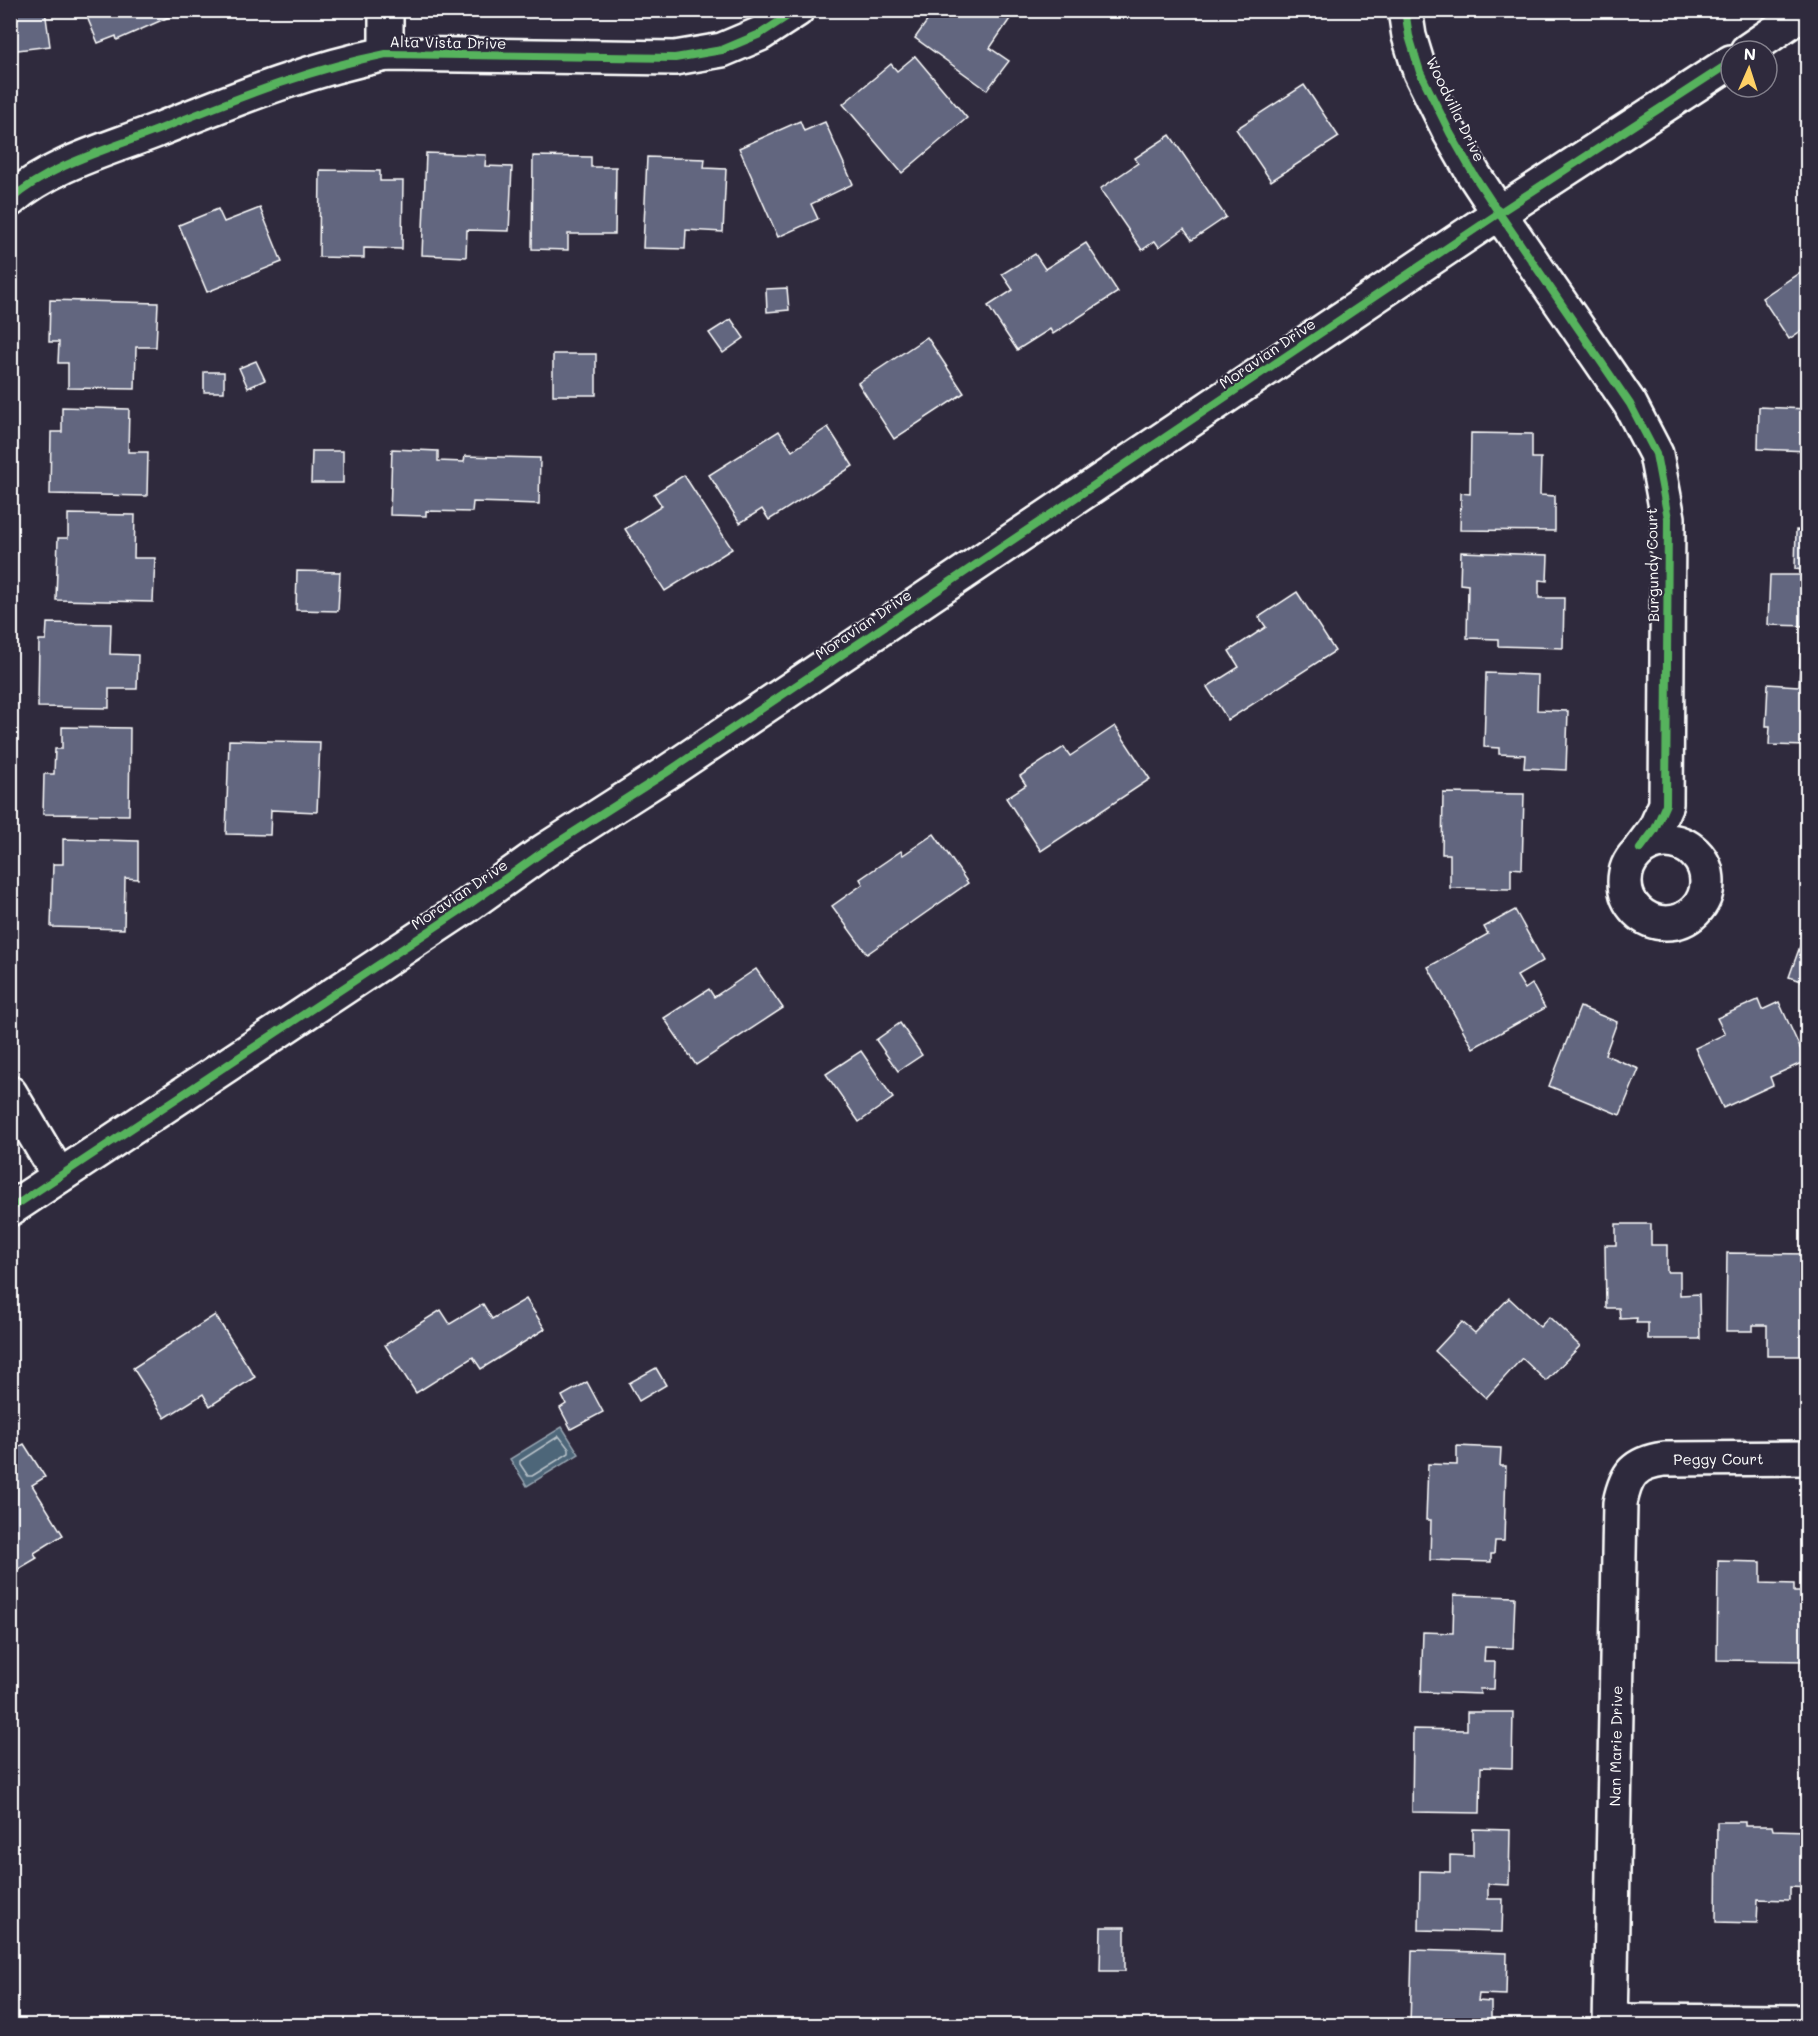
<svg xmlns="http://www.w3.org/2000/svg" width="1818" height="2036" viewBox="0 0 1818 2036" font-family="Mali,sans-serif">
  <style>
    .water { fill: #4e6679; stroke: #95a3af; stroke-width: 1.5 }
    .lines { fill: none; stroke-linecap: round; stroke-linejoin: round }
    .shore { stroke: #b8c2c9; stroke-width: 1.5 }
    .building { fill: #62667f; stroke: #fff; stroke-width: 1.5 }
    .minor-casing { stroke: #fff; stroke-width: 38 }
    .minor { stroke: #2f2a3d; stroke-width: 33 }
    .cycleway-casing { stroke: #2f2a3d; stroke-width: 11 }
    .cycleway { stroke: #56b35d; stroke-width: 8 }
    .labels { text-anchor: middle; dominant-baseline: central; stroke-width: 4.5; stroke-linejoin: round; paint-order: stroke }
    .street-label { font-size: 15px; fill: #fff; stroke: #2f2a3d }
  </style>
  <rect width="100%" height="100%" fill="#2f2a3d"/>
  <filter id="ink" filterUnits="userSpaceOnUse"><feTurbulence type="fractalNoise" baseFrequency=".0167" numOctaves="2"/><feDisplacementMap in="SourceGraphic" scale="12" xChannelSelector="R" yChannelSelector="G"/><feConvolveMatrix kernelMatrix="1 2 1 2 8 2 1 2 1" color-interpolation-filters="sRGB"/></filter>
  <g filter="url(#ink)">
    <!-- water -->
    <polygon class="water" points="562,1427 579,1454 527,1486 510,1459"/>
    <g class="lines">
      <!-- shore -->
      <polygon class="shore" points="559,1436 569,1449 569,1453 532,1476 528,1476 520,1464 520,1461"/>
    </g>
    <!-- building -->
    <g class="building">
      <polygon points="10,10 45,10 50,46 10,51"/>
      <polygon points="84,10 177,10 178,13 117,40 116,36 98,43"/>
      <polygon points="935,10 1016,10 990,48 1009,61 987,90 915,38"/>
      <polygon points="915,56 967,118 902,173 843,104 891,64 897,71"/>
      <polygon points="1304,85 1339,137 1271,181 1236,129"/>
      <polygon points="800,121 804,131 825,122 853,184 811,204 818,219 778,237 739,148"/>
      <polygon points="1170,135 1226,217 1192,240 1184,229 1159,247 1155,241 1142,250 1100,189 1138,163 1135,158"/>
      <polygon points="426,153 486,155 485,166 512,167 509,231 467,230 466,257 422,255"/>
      <polygon points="533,156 591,157 591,167 616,167 615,234 568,234 568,250 532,249"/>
      <polygon points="647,157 705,159 704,168 726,169 723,232 686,230 685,249 643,248"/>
      <polygon points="320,170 380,171 380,181 403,181 402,249 364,248 364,258 319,257"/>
      <polygon points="260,208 282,262 207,292 179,225 218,209 224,222"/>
      <polygon points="1086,243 1118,292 1053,334 1050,329 1017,350 988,306 1013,290 1002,274 1035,254 1045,269"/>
      <polygon points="1808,267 1808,326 1789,339 1762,298"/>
      <polygon points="787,288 789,310 767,312 766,289"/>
      <polygon points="50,300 158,303 156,347 136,347 135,389 68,388 68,363 58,363 59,342 49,342"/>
      <polygon points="731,319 744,338 723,353 709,333"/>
      <polygon points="927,337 964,393 894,439 858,383"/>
      <rect x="553" y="354" width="43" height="41"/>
      <polygon points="256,361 265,380 248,388 239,368"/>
      <rect x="204" y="372" width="20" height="20"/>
      <polygon points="62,407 129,409 128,452 148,452 147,496 50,494 51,432 62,432"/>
      <polygon points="1759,407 1808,409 1808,451 1758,449"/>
      <polygon points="828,427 853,466 769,520 762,509 740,523 709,475 779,431 792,451"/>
      <polygon points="1471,433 1532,434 1532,458 1541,458 1540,495 1555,496 1555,531 1460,530 1461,493 1470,494"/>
      <polygon points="392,449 438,451 438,461 464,462 465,456 540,458 539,504 473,502 472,512 426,511 426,516 390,515"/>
      <polygon points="312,451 343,451 343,483 311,483"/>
      <polygon points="684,475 732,549 665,591 625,529 662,506 654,494"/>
      <polygon points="68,514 135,515 134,558 155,558 153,602 56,600 58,538 68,538"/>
      <polygon points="1796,530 1808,531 1808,626 1768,625 1770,575 1804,575 1804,570 1795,569"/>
      <polygon points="1461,552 1548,555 1547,581 1539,580 1539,598 1564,598 1563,648 1498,646 1498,639 1467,638 1468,585 1460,584"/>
      <polygon points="297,571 340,572 338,611 296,610"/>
      <polygon points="1297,592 1335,651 1228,720 1207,687 1239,667 1229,651 1266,627 1259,617"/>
      <polygon points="47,623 111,624 110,654 138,655 137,689 109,689 109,708 38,707 39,640 46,640"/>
      <polygon points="1801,648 1808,649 1808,746 1769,745 1770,726 1766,726 1768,684 1799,686"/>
      <polygon points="1486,673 1538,675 1537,710 1568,711 1566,770 1524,768 1525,755 1499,754 1499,748 1484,747"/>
      <polygon points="1115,726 1150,779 1041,851 1006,798 1026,785 1020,776 1064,747 1070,756"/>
      <polygon points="62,727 130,728 129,815 43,814 44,774 54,774 55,749 62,749"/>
      <polygon points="229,740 320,742 317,812 271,810 270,835 226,834"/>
      <polygon points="1443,793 1524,794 1522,869 1511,868 1511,889 1450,888 1450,854 1442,854"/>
      <polygon points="934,834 968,883 867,954 832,906 863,884 860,879 901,851 903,855"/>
      <polygon points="63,839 138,841 138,879 125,878 124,929 51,927 53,864 63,864"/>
      <polygon points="1515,910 1543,961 1517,976 1525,989 1532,984 1545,1008 1473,1048 1428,967 1488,934 1484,927"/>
      <polygon points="1808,924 1808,983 1789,977"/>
      <polygon points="756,969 783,1008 696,1065 664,1018 709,989 714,997"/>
      <polygon points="1758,1000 1762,1010 1779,1002 1806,1061 1770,1077 1773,1085 1723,1108 1695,1048 1725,1034 1717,1018"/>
      <polygon points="1580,1007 1617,1022 1605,1055 1639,1069 1620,1115 1549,1086"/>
      <polygon points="900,1023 922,1055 898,1071 876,1040"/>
      <polygon points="861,1051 893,1098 859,1122 826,1074"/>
      <polygon points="1616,1224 1651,1224 1651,1245 1667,1245 1667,1272 1680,1272 1680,1295 1699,1294 1700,1339 1648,1339 1648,1323 1636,1323 1637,1318 1620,1319 1619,1308 1606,1308 1605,1245 1616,1245"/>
      <polygon points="1727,1253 1808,1254 1808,1356 1767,1356 1767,1325 1753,1325 1753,1331 1726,1331"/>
      <polygon points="1509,1298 1540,1327 1549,1317 1580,1346 1546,1381 1522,1358 1486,1398 1435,1351 1462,1322 1475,1333"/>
      <polygon points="526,1299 545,1329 481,1369 473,1357 416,1393 385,1345 441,1310 450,1324 483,1304 492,1319"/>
      <polygon points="215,1315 255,1377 210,1406 203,1394 165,1418 133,1368"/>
      <polygon points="656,1368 666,1385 639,1401 629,1383"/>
      <polygon points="587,1382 603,1412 571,1429 560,1408 566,1404 562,1396"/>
      <polygon points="24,1444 45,1477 32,1485 63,1535 34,1553 37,1558 10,1574 10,1452"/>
      <polygon points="1457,1446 1501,1448 1500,1466 1506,1466 1504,1541 1495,1541 1494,1554 1491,1554 1491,1562 1430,1560 1431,1520 1426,1520 1428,1464 1457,1465"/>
      <polygon points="1718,1561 1761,1562 1761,1583 1794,1584 1794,1592 1808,1592 1808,1661 1717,1660"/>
      <polygon points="1454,1595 1515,1597 1513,1648 1485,1647 1484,1662 1495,1662 1494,1689 1479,1689 1481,1694 1421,1692 1423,1632 1453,1633"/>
      <polygon points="1467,1712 1513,1712 1512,1768 1481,1767 1480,1813 1412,1812 1413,1729 1467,1730"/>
      <polygon points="1717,1822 1745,1822 1745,1826 1772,1826 1773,1830 1808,1831 1808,1888 1790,1887 1790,1900 1758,1899 1757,1923 1716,1922"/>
      <polygon points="1473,1829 1510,1830 1509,1885 1488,1884 1488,1899 1503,1899 1502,1932 1419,1930 1420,1871 1450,1872 1450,1855 1473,1856"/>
      <polygon points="1101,1927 1125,1927 1125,1971 1100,1971"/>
      <polygon points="1412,1950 1507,1953 1506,1995 1479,1994 1478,2001 1491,2002 1491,2026 1410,2026"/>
    </g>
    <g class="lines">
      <!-- minor casing -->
      <g class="minor-casing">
        <g id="minor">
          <polyline points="1405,10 1409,36 1420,72 1450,133 1474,175 1499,213 1630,404 1656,454 1668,518 1666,804 1655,829 1640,849"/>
          <polyline points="1747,51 1807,10"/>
          <polyline points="386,54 386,10"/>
          <path d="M10 200C50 165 106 150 155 131 231 101 305 70 386 54L675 58 722 50 760 34 797 10"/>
          <circle cx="1666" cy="882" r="41"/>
          <polyline points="10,1093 59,1176"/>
          <polyline points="10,1209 464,908 544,851 666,773 1499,213 1731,62"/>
          <polyline points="1610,2021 1808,2022"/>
          <path id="s1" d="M1610 2026 1620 1503C1626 1474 1634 1463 1664 1459L1808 1458"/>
        </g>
      </g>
      <!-- minor -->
      <use href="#minor" class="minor"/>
      <!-- cycleway casing -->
      <g class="cycleway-casing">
        <g id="cycleway">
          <polyline points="1405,10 1409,36 1420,72 1450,133 1474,175 1499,213 1630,404 1656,454 1668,518 1666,804 1655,829 1640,849"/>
          <path d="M10 200C50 165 106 150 155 131 231 101 305 70 386 54L675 58 722 50 760 34 797 10"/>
          <polyline points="10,1209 464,908 544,851 666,773 1499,213 1731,62"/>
        </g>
      </g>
      <!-- cycleway -->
      <use href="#cycleway" class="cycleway"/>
    </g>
  </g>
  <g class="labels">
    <!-- street labels -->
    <g class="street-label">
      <text transform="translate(448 42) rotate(1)">Alta Vista Drive</text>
      <text transform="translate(1456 109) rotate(64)">Woodvilla Drive</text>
      <text transform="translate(1267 353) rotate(-34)">Moravian Drive</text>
      <text transform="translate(1652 565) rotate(-91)">Burgundy Court</text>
      <text transform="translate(863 624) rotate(-34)">Moravian Drive</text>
      <text transform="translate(459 894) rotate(-34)">Moravian Drive</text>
      <text stroke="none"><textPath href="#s1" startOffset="646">Peggy Court</textPath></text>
      <text stroke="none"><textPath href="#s1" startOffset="280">Nan Marie Drive</textPath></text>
    </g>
  </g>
  <!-- margin -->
  <rect width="1818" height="2036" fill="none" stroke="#2f2a3d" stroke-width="36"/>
  <rect x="18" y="18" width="1782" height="2000" fill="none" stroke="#fff" stroke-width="2" filter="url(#ink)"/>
  <!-- north arrow -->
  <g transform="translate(1749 69) rotate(3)"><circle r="28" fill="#2f2a3d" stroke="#827f8b" stroke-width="1.5"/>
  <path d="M0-4.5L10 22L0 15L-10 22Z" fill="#ffd166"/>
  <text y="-9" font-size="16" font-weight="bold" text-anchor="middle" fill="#ffffff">N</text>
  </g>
</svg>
